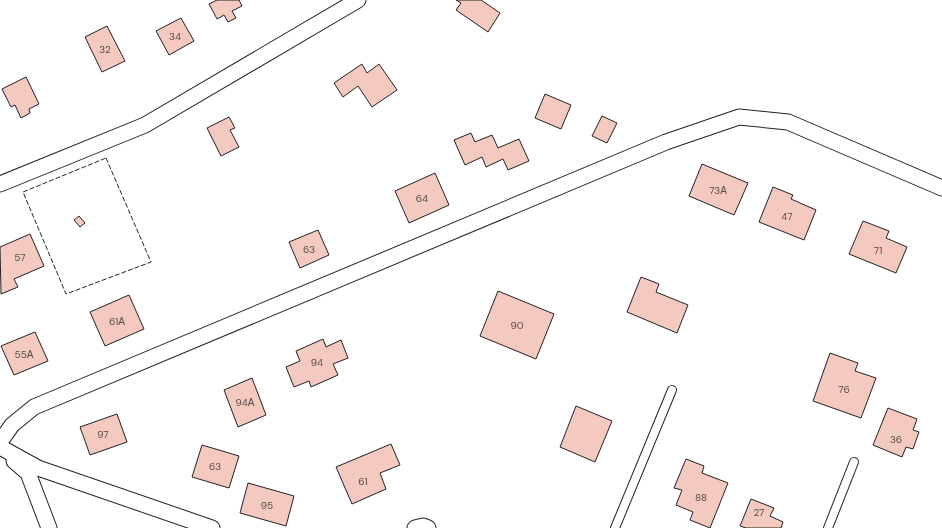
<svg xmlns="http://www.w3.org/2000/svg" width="942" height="528" viewBox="0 0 942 528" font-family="'DM Sans',sans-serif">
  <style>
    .building { fill: #f3c9c0; stroke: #222 }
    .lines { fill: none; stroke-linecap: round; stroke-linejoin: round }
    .lane-casing { stroke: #222; stroke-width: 10 }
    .street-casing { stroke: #222; stroke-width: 17 }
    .lane { stroke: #fff; stroke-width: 8 }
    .street { stroke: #fff; stroke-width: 15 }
    .fence { stroke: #222; stroke-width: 1; stroke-dasharray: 5 2; stroke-linecap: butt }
    .labels { text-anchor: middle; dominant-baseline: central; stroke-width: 3; stroke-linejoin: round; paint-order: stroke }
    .number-label { font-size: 10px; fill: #564c4a }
  </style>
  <rect width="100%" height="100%" fill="#fff"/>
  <!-- building -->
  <g class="building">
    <polygon points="217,0 239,0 242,6 232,11 236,18 228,22 224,15 217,19 209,4"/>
    <polygon points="456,0 481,0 500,13 488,32 456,10 461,3"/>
    <polygon points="181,18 194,41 169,55 156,31"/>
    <polygon points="107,26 125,61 102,72 85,37"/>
    <polygon points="362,64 367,73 379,64 397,90 372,107 358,86 343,97 334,83"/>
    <polygon points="26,77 39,104 29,109 30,113 21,118 15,105 11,107 2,89"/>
    <polygon points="545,94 571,105 561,129 535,118"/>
    <polygon points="602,116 617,123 607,143 592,136"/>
    <polygon points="229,117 235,128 230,130 239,147 221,156 207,128"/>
    <polygon points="471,133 475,142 492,135 498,148 519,139 529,161 508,170 503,159 486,167 482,157 465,165 454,140"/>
    <polygon points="702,164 748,183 734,215 689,196"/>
    <polygon points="435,173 449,205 409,223 395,191"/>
    <polygon points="773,187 793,195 791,199 816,210 804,240 759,222"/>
    <polygon points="79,216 85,223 80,227 74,220"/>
    <polygon points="863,221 889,231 886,238 907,247 896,273 849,254"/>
    <polygon points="318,230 329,255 300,268 289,242"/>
    <polygon points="30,234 44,266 14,279 18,287 1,294 0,247"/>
    <polygon points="641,277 659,284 656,292 688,305 677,333 627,312"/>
    <polygon points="498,291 554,314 536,359 480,336"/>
    <polygon points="129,295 144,329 105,346 90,312"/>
    <polygon points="35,332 48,361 14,375 1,346"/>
    <polygon points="323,339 326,347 341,340 348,358 333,364 338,375 311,387 309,381 294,387 286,367 300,361 296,351"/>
    <polygon points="830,353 858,363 855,371 876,378 861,418 813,401"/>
    <polygon points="252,378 266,415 238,427 224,390"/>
    <polygon points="576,406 612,421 595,462 560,447"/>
    <polygon points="888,408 917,419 913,430 919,432 913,449 906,447 902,457 873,445"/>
    <polygon points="117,414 127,442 90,455 80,427"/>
    <polygon points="391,444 400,465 380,473 386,489 352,504 336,467"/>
    <polygon points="202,445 239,456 229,488 192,477"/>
    <polygon points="686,459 704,466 702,473 728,483 710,528 690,520 693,512 676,505 682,490 674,488"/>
    <polygon points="248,483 294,496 286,526 240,513"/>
    <polygon points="751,499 774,508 770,516 783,522 781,528 746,528 740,526"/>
  </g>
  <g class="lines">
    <!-- lane casing -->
    <g class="lane-casing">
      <g id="lane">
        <polyline points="615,528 672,390"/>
        <polyline points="828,528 854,462"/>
      </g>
    </g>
    <!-- street casing -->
    <g class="street-casing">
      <g id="street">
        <polyline points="0,184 145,125 358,0"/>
        <polyline points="0,442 12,425 34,407 666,142 739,117 788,122 942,188"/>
        <polyline points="0,447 38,468 212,528"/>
        <polyline points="14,461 28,473 49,528"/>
        <polyline points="415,528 423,526 428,528"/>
      </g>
    </g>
    <!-- lane -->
    <use href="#lane" class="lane"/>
    <!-- street -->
    <use href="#street" class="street"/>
    <!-- fence -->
    <polygon class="fence" points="106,158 151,262 66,294 23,192"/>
  </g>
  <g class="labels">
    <!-- number labels -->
    <g class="number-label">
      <text x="175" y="36">34</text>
      <text x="105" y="49">32</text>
      <text x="718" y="190">73А</text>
      <text x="422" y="198">64</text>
      <text x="787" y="216">47</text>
      <text x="309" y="249">63</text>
      <text x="878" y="250">71</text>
      <text x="20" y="257">57</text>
      <text x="117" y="321">61А</text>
      <text x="517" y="325">90</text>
      <text x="24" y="354">55А</text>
      <text x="317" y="362">94</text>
      <text x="844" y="389">76</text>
      <text x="245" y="402">94А</text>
      <text x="103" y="434">97</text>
      <text x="896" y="439">36</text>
      <text x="215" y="466">63</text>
      <text x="363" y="481">61</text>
      <text x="701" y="497">88</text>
      <text x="267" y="505">95</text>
      <text x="759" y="512">27</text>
    </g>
  </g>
</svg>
